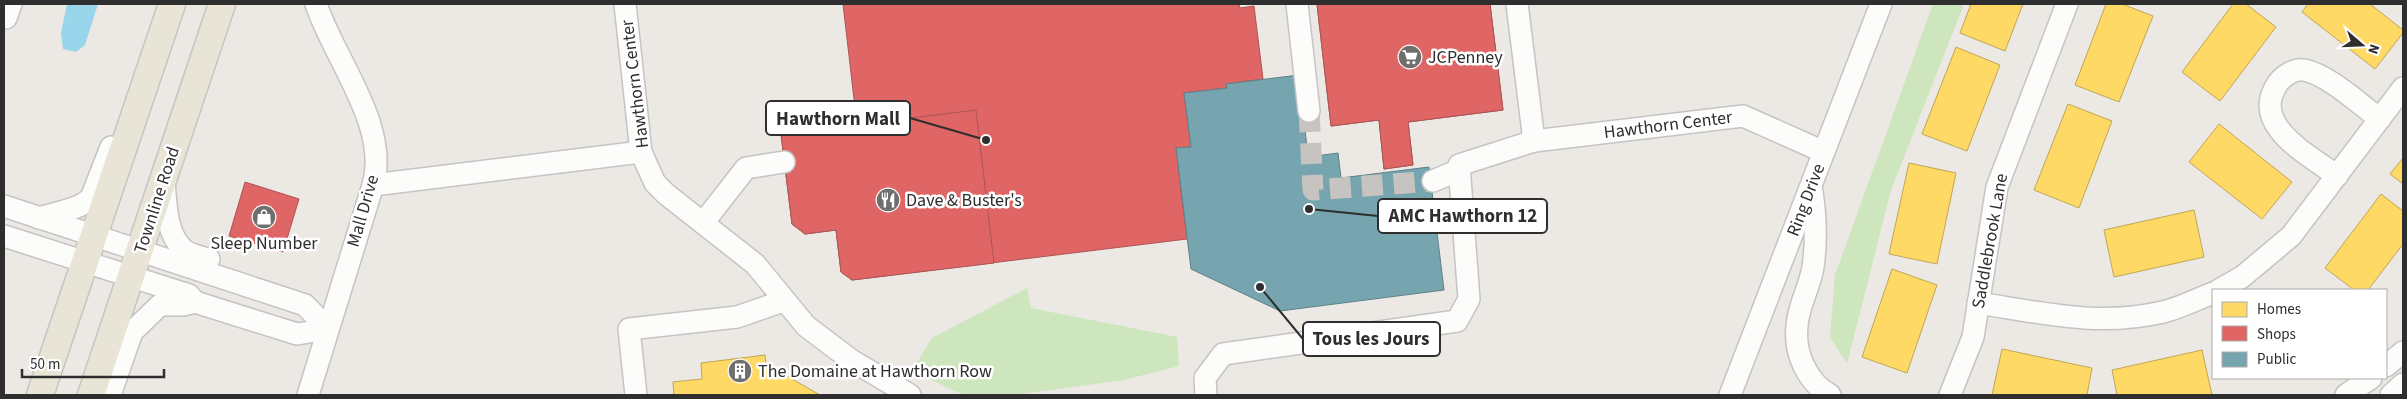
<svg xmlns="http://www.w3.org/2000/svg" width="2407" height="399" viewBox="0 0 2407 399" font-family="'Source Sans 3',sans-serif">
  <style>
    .green { fill: #cee6be }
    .water { fill: #99d6ec }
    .homes { fill: #ffd966; stroke: #c0a655 }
    .shops { fill: #e06666; stroke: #ab5555 }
    .public { fill: #76a5af; stroke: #608188 }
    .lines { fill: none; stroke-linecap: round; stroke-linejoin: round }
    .minor-tunnel { stroke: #c6c3c0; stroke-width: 21; stroke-dasharray: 21 11; stroke-linecap: butt }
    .minor-casing { stroke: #c5c4c5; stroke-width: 24 }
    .major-casing { stroke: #c6c5c4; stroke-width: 29 }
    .minor { stroke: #fcfcfb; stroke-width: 21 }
    .major { stroke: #e8e4d6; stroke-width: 26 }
    .labels { text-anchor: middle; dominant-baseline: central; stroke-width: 5; stroke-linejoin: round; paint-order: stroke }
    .poi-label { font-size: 18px; fill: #2e2e2e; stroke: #fff; text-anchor: start }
    .street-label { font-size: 18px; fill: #2e2e2e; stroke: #fff }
    .leader { fill: none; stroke: #2e2e2e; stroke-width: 2 }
    .callout-dot { fill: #2e2e2e; stroke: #fff; stroke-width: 2 }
    .callout { fill: #fff; stroke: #2e2e2e; stroke-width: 2 }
    .callout-label { font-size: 19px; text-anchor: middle; font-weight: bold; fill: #2e2e2e }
  </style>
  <rect width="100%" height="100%" fill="#ece8e4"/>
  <!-- green -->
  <g class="green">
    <polygon points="1933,4 1964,4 1891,190 1847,364 1830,337 1835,275"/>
    <polygon points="1027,288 1031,308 1177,337 1179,366 1124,380 1015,395 964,395 912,371 932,338"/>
  </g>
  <!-- water -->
  <polygon class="water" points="67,4 98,4 85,45 76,52 63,49 61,33"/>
  <!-- homes -->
  <g class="homes">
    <polygon points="1971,4 2023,4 2005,51 1960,33"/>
    <polygon points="2106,4 2122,4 2153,16 2119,102 2075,85"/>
    <polygon points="2233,4 2246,4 2276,27 2220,101 2182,72"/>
    <polygon points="2308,4 2370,4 2403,30 2403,33 2375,69 2302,12"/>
    <polygon points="1956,47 2000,65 1967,151 1922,134"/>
    <polygon points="2068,104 2112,121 2079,208 2034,190"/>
    <polygon points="2219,124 2292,182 2262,219 2189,162"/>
    <polygon points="2403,158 2403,184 2390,174"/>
    <polygon points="1909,163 1956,173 1937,264 1889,254"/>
    <polygon points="2381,194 2403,211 2403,244 2368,290 2354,290 2325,268"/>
    <polygon points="2194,210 2204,257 2114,277 2104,230"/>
    <polygon points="1892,269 1937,285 1907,373 1862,357"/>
    <polygon points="2002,349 2092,368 2087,395 1992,395"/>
    <polygon points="2202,350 2212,395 2117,395 2112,370"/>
    <polygon points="765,355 766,364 820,395 674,395 673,382 702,379 701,363"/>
  </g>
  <!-- shops -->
  <g class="shops">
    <polygon points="843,4 1239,4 1240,8 1254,6 1263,79 1226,84 1227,88 1184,93 1191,147 1176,148 1187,239 852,280 841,272 836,230 805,234 792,224 781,134 857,125"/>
    <polygon points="1317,4 1490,4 1503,110 1408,122 1413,165 1384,169 1379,120 1331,126"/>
    <polygon points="1317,4 1490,4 1503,110 1408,122 1413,165 1384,169 1379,120 1331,126"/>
    <polygon points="976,110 994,263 852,280 841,272 836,230 805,234 792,224 781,134"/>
    <polygon points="245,182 299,199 283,252 229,236"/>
  </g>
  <!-- public -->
  <polygon class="public" points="1299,75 1308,157 1338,153 1341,178 1429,167 1444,290 1280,311 1191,269 1176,148 1191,147 1184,93 1227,88 1226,84"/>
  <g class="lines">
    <!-- minor-tunnel -->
    <polyline class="minor-tunnel" points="1309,111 1313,190 1433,181"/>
    <!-- minor casing -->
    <g class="minor-casing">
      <g id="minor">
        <polyline points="625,4 641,152 655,183 666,194 755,264 806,326 851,360 910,395"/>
        <polyline points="1297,4 1309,111"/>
        <polyline points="1517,4 1534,141 1743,116 1824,152"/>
        <polyline points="6,18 11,4"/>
        <path d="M2337 176C2308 154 2249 125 2278 83 2283 76 2295 68 2304 70 2329 75 2359 104 2380 119"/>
        <polyline points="1433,181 1459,170"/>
        <path d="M164 182C166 203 166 234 183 249 189 255 201 257 209 259"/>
        <polyline points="373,185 641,152"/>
        <path d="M1811 186C1816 214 1817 238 1813 267 1810 287 1798 306 1797 326 1794 353 1807 382 1830 395"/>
        <polyline points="4,206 305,305 328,329"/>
        <path d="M39 218C56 212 77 211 91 198L111 147"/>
        <polyline points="703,223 746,168 784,162"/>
        <polyline points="4,236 189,295 195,302"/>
        <polyline points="2219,290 2242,277 2291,236 2403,88"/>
        <path d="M1978 303C2043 313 2098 327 2163 312 2180 308 2197 299 2213 293"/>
        <polyline points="2386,366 2403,352"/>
        <polyline points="110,395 132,332 160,305 183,305 195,302 297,334 328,329"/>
        <path d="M308 395 373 185C390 126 334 59 316 4"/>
        <polyline points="636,395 629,329 737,317 783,301"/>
        <polyline points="1206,395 1205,378 1223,354 1457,321 1469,299 1459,165 1534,141"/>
        <polyline points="1730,395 1881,4"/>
        <polyline points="1950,395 1973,337 1997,187 2067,4"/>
        <polyline points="2346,395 2371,378"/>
        <polyline points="2391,395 2403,384"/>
      </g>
    </g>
    <!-- major casing -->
    <g class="major-casing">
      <g id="major">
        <polyline points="40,395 172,4"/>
        <polyline points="91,395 222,4"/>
      </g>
    </g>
    <!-- minor -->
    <use href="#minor" class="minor"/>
    <!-- major -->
    <use href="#major" class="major"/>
  </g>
  <!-- icons -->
  <defs>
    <g id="supermarket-disc" transform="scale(1.25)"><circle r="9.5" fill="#706f6e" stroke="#fff"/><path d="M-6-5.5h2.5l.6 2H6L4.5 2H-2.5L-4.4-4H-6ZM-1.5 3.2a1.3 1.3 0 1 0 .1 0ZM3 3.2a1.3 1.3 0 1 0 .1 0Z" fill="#fff"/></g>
    <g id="restaurant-disc" transform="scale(1.25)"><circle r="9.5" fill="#706f6e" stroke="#fff"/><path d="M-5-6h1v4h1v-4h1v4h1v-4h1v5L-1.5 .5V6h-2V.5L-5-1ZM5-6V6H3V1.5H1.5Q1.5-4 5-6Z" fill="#fff"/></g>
    <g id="shop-disc" transform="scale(1.25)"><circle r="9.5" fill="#706f6e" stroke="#fff"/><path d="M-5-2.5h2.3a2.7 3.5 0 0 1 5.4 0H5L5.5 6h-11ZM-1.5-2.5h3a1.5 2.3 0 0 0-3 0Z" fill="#fff"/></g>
    <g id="building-disc" transform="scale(1.25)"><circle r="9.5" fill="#706f6e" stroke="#fff"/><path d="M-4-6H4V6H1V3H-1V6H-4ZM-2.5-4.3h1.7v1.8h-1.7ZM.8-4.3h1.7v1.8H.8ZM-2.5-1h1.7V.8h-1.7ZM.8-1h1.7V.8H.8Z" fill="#fff"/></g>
  </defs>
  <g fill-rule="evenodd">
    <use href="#supermarket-disc" x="1410" y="57"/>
    <use href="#restaurant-disc" x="888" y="200"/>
    <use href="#shop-disc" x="264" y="217"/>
    <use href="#building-disc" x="740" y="371"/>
  </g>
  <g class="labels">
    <!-- poi labels -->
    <g class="poi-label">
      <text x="1428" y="57">JCPenney</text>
      <text x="906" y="200">Dave &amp; Buster's</text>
      <text x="264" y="243" text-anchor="middle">Sleep Number</text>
      <text x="758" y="371">The Domaine at Hawthorn Row</text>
    </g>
    <!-- street labels -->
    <g class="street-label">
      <text transform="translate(635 84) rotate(-97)">Hawthorn Center</text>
      <text transform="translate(1668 125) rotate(-7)">Hawthorn Center</text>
      <text transform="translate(157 200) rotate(-72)">Townline Road</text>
      <text transform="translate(1806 200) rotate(-69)">Ring Drive</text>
      <text transform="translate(363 211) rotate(-74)">Mall Drive</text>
      <text transform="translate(1990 241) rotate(-80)">Saddlebrook Lane</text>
    </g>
  </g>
  <!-- callouts -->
  <path class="leader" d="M986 140L910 118M1309 209L1378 216M1260 287L1303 339"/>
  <g class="callout-dot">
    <circle cx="986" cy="140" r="5"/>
    <circle cx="1309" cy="209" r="5"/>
    <circle cx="1260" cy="287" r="5"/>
  </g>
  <g class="callout">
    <rect x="766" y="101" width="144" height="34" rx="5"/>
    <rect x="1378" y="199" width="169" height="34" rx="5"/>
    <rect x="1303" y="322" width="137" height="34" rx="5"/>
  </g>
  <g class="callout-label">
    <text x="838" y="125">Hawthorn Mall</text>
    <text x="1463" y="222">AMC Hawthorn 12</text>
    <text x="1371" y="345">Tous les Jours</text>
  </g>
  <!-- border -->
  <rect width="2407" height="399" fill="none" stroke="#2e2e2e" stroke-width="10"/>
  <!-- legend -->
  <rect x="2212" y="289" width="175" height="90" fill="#ffffff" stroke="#ababab"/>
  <rect x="2222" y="302" width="25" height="15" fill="#ffd966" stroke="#ababab"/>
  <text x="2257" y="314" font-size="15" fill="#2e2e2e">Homes</text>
  <rect x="2222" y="326" width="25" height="15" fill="#e06666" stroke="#ababab"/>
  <text x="2257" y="339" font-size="15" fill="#2e2e2e">Shops</text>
  <rect x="2222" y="352" width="25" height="15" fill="#76a5af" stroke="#ababab"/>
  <text x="2257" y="364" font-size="15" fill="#2e2e2e">Public</text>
  <!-- north arrow -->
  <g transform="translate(2362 45) rotate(109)" stroke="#ffffff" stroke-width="4" paint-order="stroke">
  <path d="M0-4L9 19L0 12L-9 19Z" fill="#2e2e2e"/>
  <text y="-8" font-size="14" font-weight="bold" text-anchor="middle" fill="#2e2e2e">N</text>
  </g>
  <!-- scale -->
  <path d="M22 369v8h142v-8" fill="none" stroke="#2e2e2e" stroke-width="2.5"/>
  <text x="30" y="369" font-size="15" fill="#2e2e2e" stroke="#ffffff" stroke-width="4" paint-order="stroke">50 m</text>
</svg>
